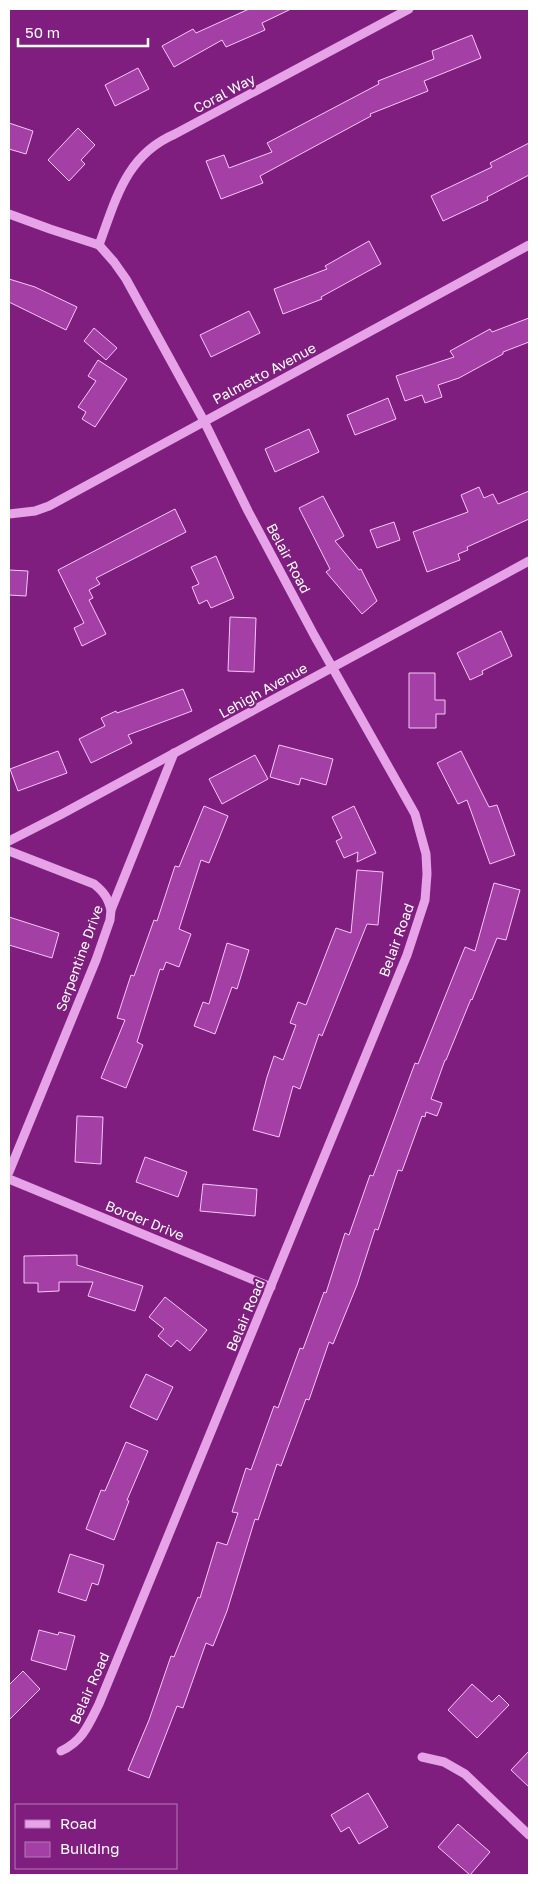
<svg xmlns="http://www.w3.org/2000/svg" width="538" height="1884" viewBox="0 0 538 1884" font-family="'Golos Text',sans-serif">
  <style>
    .building { fill: #a43fa6; stroke: #f5c7f6 }
    .lines { fill: none; stroke-linecap: round; stroke-linejoin: round }
    .minor { stroke: #e7a3e8; stroke-width: 9 }
    .labels { text-anchor: middle; dominant-baseline: central; stroke-width: 4.5; stroke-linejoin: round; paint-order: stroke }
    .street-label { font-size: 14px; fill: #fff; stroke: #801e80 }
  </style>
  <rect width="100%" height="100%" fill="#801e80"/>
  <!-- building -->
  <g class="building">
    <polygon points="249,9 291,9 262,23 265,30 226,47 222,40 174,67 162,46 193,29 196,33"/>
    <polygon points="472,35 481,58 424,81 428,91 370,114 371,116 260,176 263,183 221,199 206,161 224,155 229,168 272,152 267,143 379,84 378,81 434,59 432,51"/>
    <polygon points="138,68 149,89 115,106 105,85"/>
    <polygon points="9,123 33,131 26,154 9,149"/>
    <polygon points="78,128 95,145 81,160 85,164 69,181 48,160"/>
    <polygon points="529,143 529,175 487,197 488,200 443,221 431,196 492,167 490,163"/>
    <polygon points="369,241 381,264 321,297 322,299 283,314 274,289 327,269 325,266"/>
    <polygon points="9,279 35,287 77,307 66,330 9,302"/>
    <polygon points="249,311 260,333 211,357 200,335"/>
    <polygon points="529,318 529,342 503,352 503,354 459,378 438,385 442,397 425,403 422,395 405,401 396,376 454,357 450,351 490,329 492,332"/>
    <polygon points="94,328 117,348 106,360 84,341"/>
    <polygon points="98,360 127,379 95,427 82,419 86,412 78,407 96,381 88,376"/>
    <polygon points="388,398 396,419 355,435 347,415"/>
    <polygon points="309,429 319,452 275,472 265,449"/>
    <polygon points="479,487 484,498 493,494 498,504 529,491 529,519 467,547 468,550 458,554 460,560 427,572 413,532 468,512 461,495"/>
    <polygon points="323,496 344,536 335,541 359,570 361,569 377,601 362,614 326,572 330,569 299,508"/>
    <polygon points="175,509 186,532 96,578 100,584 89,590 93,598 89,600 106,634 82,646 74,628 84,623 58,570"/>
    <polygon points="394,522 400,540 377,548 370,530"/>
    <polygon points="216,556 234,598 211,608 207,600 199,604 192,587 199,584 191,567"/>
    <polygon points="9,570 28,571 26,596 9,595"/>
    <polygon points="230,617 256,618 254,672 228,671"/>
    <polygon points="501,631 512,656 482,671 483,674 470,680 457,653"/>
    <polygon points="409,673 435,673 435,700 445,700 445,714 436,714 436,728 409,728"/>
    <polygon points="183,689 192,711 128,735 132,743 91,763 79,739 105,726 101,718 116,711 117,713"/>
    <polygon points="279,745 333,759 326,785 301,778 299,785 270,777"/>
    <polygon points="58,751 67,773 18,791 10,769"/>
    <polygon points="461,751 489,807 497,805 515,855 490,864 467,800 458,804 437,763"/>
    <polygon points="255,755 268,779 222,804 209,779"/>
    <polygon points="204,806 228,816 209,863 201,860 179,929 191,934 179,967 166,962 163,970 160,969 137,1042 143,1045 126,1088 101,1078 125,1020 117,1018 131,975 134,976 154,920 157,921 175,866 179,867"/>
    <polygon points="354,806 376,853 357,862 358,852 344,858 336,841 342,838 332,817"/>
    <polygon points="357,870 383,872 378,925 367,924 322,1036 319,1034 300,1089 293,1086 279,1137 253,1130 267,1077 274,1056 283,1060 296,1025 290,1023 298,1002 306,1005 336,928 351,933"/>
    <polygon points="494,883 520,890 506,940 497,938 472,1000 471,999 446,1060 445,1060 431,1099 442,1103 437,1116 426,1112 425,1117 422,1116 402,1171 398,1170 378,1230 375,1229 357,1285 333,1344 329,1342 309,1400 306,1399 281,1466 277,1464 258,1520 255,1519 227,1611 213,1646 206,1643 183,1708 177,1706 149,1778 128,1770 149,1720 171,1656 174,1657 198,1597 200,1598 217,1542 227,1545 238,1513 232,1512 246,1468 251,1470 274,1406 278,1408 300,1348 303,1349 324,1292 326,1293 345,1233 349,1235 370,1175 373,1176 415,1063 418,1064 465,947 475,951"/>
    <polygon points="9,917 59,933 52,958 9,945"/>
    <polygon points="227,943 249,950 237,989 232,987 215,1034 194,1026 203,1002 209,1004"/>
    <polygon points="77,1116 103,1117 101,1164 75,1162"/>
    <polygon points="145,1157 187,1172 178,1197 136,1182"/>
    <polygon points="203,1184 257,1189 255,1216 200,1211"/>
    <polygon points="77,1255 77,1265 143,1286 135,1311 88,1296 93,1282 59,1282 59,1291 38,1292 38,1283 24,1283 24,1256"/>
    <polygon points="165,1297 207,1330 190,1351 177,1340 171,1347 158,1336 164,1329 149,1317"/>
    <polygon points="146,1374 173,1387 157,1420 130,1407"/>
    <polygon points="126,1442 148,1451 127,1500 129,1501 114,1540 86,1529 101,1490 105,1491"/>
    <polygon points="70,1554 104,1565 98,1585 92,1583 86,1601 58,1592"/>
    <polygon points="39,1630 58,1635 59,1632 75,1636 66,1670 31,1660"/>
    <polygon points="23,1671 40,1689 9,1720 9,1685"/>
    <polygon points="472,1684 492,1702 499,1695 509,1705 477,1738 448,1710"/>
    <polygon points="529,1751 529,1787 511,1770"/>
    <polygon points="368,1793 388,1827 359,1844 349,1827 341,1832 331,1815"/>
    <polygon points="458,1824 490,1852 470,1875 438,1847"/>
  </g>
  <g class="lines">
    <!-- minor -->
    <g class="minor">
      <path d="M9 214 50 229 99 245 114 262 126 279 204 421 248 511 314 635 415 814 426 854 427 874 425 900 407 955 99 1704C89 1724 83 1741 61 1751"/>
      <path d="M99 245C116 199 126 155 175 134L409 9"/>
      <polyline points="9,514 35,511 49,506 529,245"/>
      <polyline points="9,841 60,815 529,561"/>
      <path d="M9 851 94 884C104 892 108 898 111 910"/>
      <polyline points="9,1172 96,960 110,920 111,910 174,753"/>
      <polyline points="9,1179 271,1287"/>
      <polyline points="422,1757 444,1762 465,1774 529,1835"/>
    </g>
  </g>
  <g class="labels">
    <!-- street labels -->
    <g class="street-label">
      <text transform="translate(224 93) rotate(-28)">Coral Way</text>
      <text transform="translate(264 373) rotate(-28)">Palmetto Avenue</text>
      <text transform="translate(289 558) rotate(62)">Belair Road</text>
      <text transform="translate(263 690) rotate(-29)">Lehigh Avenue</text>
      <text transform="translate(396 940) rotate(-70)">Belair Road</text>
      <text transform="translate(79 958) rotate(-70)">Serpentine Drive</text>
      <text transform="translate(145 1220) rotate(22)">Border Drive</text>
      <text transform="translate(245 1315) rotate(-67)">Belair Road</text>
      <text transform="translate(89 1688) rotate(-66)">Belair Road</text>
    </g>
  </g>
  <!-- border -->
  <rect width="538" height="1884" fill="none" stroke="#ffffff" stroke-width="20"/>
  <!-- legend -->
  <rect x="15" y="1804" width="162" height="65" fill="#801e80" stroke="#b378b3"/>
  <rect x="25" y="1820" width="25" height="8" fill="#e7a3e8" stroke="#b378b3"/>
  <text x="60" y="1829" font-size="15" fill="#ffffff">Road</text>
  <rect x="25" y="1842" width="25" height="15" fill="#a43fa6" stroke="#b378b3"/>
  <text x="60" y="1854" font-size="15" fill="#ffffff">Building</text>
  <!-- scale -->
  <path d="M18 38v8h130v-8" fill="none" stroke="#ffffff" stroke-width="2.5"/>
  <text x="25" y="38" font-size="15" fill="#ffffff" stroke="#801e80" stroke-width="4" paint-order="stroke">50 m</text>
</svg>
